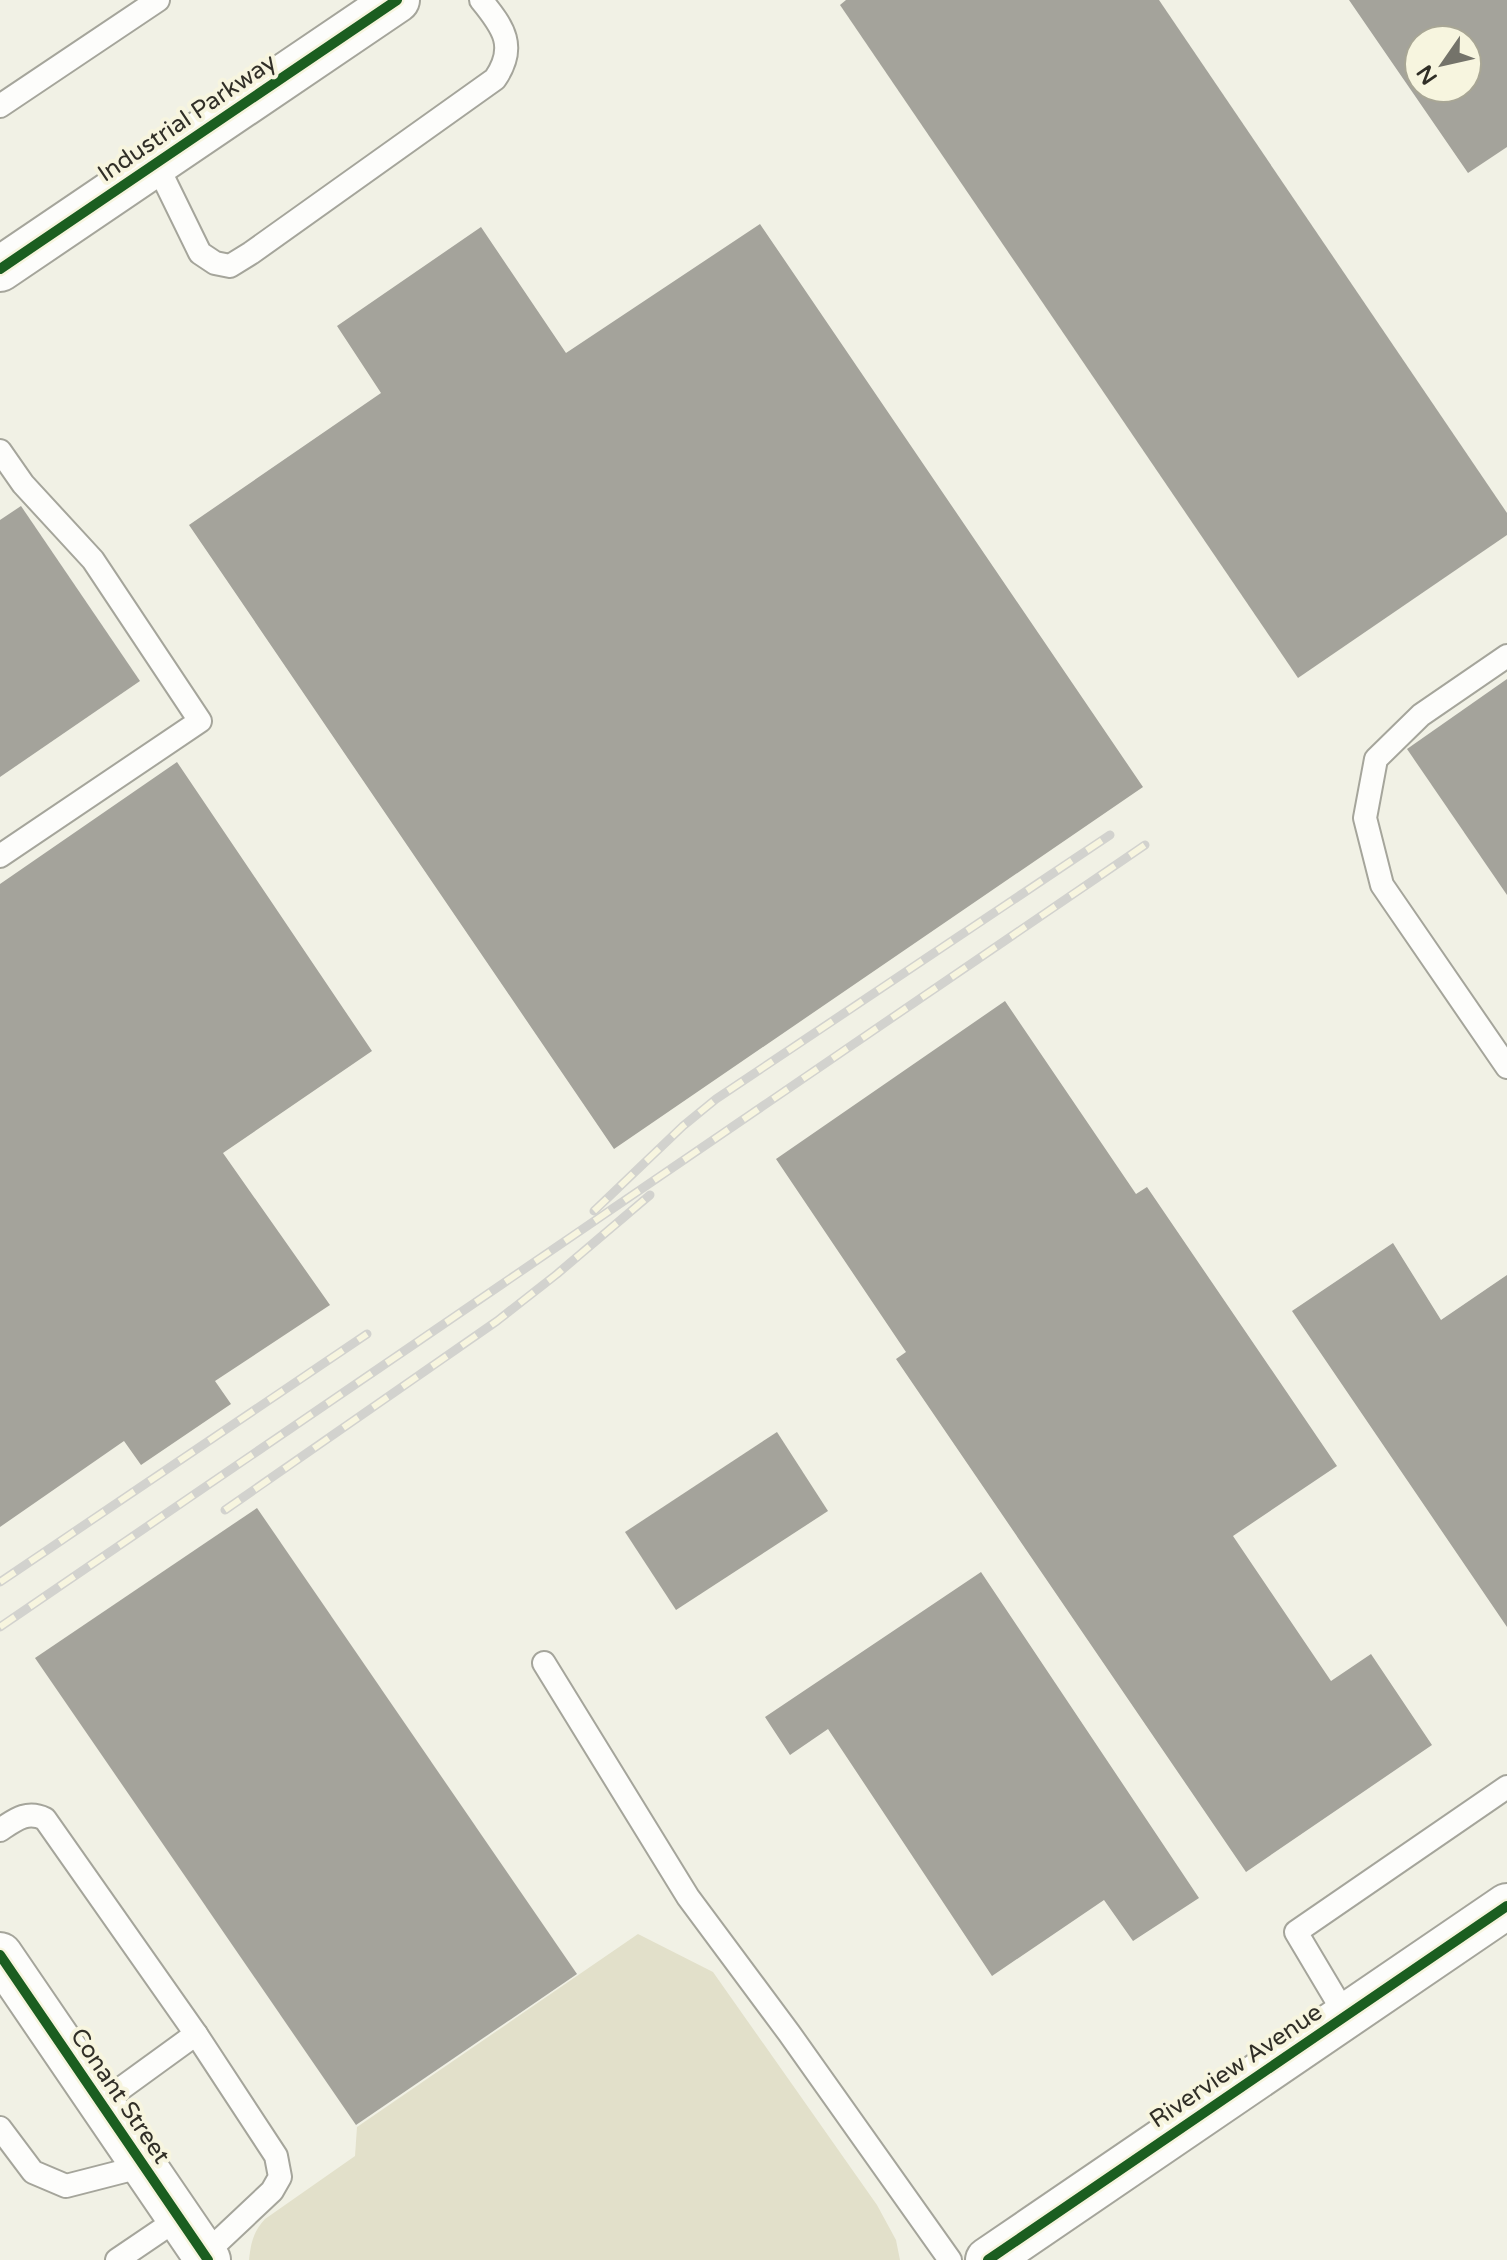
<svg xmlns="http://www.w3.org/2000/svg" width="1507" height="2260" viewBox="0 0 1507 2260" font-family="'Varela Round',sans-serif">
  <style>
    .green { fill: #e2e0ca }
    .building { fill: #a4a39b; fill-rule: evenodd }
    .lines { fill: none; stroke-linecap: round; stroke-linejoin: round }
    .lane-casing { stroke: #a5a59b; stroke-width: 26 }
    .street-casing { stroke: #a5a59b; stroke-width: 48 }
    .secondary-casing { stroke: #a5a59b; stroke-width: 48 }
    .lane { stroke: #fdfdfb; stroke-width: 22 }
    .street { stroke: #fdfdfb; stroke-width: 44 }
    .secondary { stroke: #fdfdfb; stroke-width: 44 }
    .rail-casing { stroke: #d2d2ce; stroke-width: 9 }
    .rail { stroke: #f7f5df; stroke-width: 6; stroke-dasharray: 18; stroke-linecap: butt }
    .cycleway-casing { stroke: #f7f5df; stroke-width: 15 }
    .cycleway { stroke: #1b5e20; stroke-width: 10 }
    .labels { text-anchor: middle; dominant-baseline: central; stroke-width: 8; stroke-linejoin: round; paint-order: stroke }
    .street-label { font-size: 24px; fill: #312f27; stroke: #f7f5df }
  </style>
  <rect width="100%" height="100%" fill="#f1f1e5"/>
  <!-- green -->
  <path class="green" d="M638 1934 713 1972 877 2205 896 2240 900 2260H249C251 2243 253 2232 265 2219L355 2156 357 2127Z"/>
  <!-- building -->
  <g class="building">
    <polygon points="846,0 1159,0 1507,513 1507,535 1298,678 840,5"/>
    <path d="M1349 0H1507V147L1468 173ZM1419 40H1467V88H1419Z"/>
    <polygon points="760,224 1143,787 614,1149 189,525 381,393 337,326 481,227 566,353"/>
    <polygon points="21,506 140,681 0,777 0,520"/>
    <polygon points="1507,679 1507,895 1407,749"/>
    <polygon points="177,762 372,1051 223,1153 330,1305 215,1381 231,1404 141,1465 124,1441 0,1527 0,884"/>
    <polygon points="1005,1001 1136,1194 1147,1187 1337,1466 1233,1536 1331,1681 1371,1654 1432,1745 1246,1872 896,1359 906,1352 776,1159"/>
    <polygon points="1393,1243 1441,1320 1507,1275 1507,1627 1292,1311"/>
    <polygon points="777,1432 828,1511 676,1610 625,1532"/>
    <polygon points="257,1508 577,1974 356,2125 35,1658"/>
    <polygon points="981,1572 1199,1898 1133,1941 1104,1900 992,1976 828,1729 790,1755 765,1717"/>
  </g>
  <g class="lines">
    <!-- lane casing -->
    <g class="lane-casing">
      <g id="lane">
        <polyline points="0,106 158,0"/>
        <path d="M156 163 200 253 215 263 230 266 251 253 495 79C517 47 504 28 481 0"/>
        <polyline points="0,451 23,484 93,560 200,721 0,856"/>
        <polyline points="1507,656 1421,715 1376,759 1365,818 1382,885 1507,1067"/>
        <polyline points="544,1663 688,1897 789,2033 950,2260"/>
        <path d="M0 1830C15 1820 27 1810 45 1819L196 2034 276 2156 280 2177 272 2191 204 2255"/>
        <polyline points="1346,2016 1296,1932 1507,1787"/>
        <polyline points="101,2103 196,2034"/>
        <polyline points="0,2128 33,2172 66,2186 144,2166"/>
        <polyline points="117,2260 179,2218"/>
      </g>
    </g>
    <!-- street casing -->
    <g class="street-casing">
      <g id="street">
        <polyline points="0,1955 208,2260"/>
        <polyline points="988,2260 1507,1906"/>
      </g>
    </g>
    <!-- secondary casing -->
    <g class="secondary-casing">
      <polyline id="secondary" points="0,269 397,0"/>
    </g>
    <!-- lane -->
    <use href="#lane" class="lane"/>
    <!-- street -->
    <use href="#street" class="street"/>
    <!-- secondary -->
    <use href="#secondary" class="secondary"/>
    <!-- rail casing -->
    <g class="rail-casing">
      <g id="rail">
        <polyline points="594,1211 683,1126 716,1099 1110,835"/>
        <polyline points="225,1510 497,1321 557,1274 650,1195"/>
        <polyline points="0,1582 367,1334"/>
        <polyline points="0,1627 1145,845"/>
      </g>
    </g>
    <!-- rail -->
    <use href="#rail" class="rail"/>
    <!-- cycleway casing -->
    <g class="cycleway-casing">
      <g id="cycleway">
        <polyline points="0,269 397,0"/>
        <polyline points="0,1955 208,2260"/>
        <polyline points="988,2260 1507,1906"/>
      </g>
    </g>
    <!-- cycleway -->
    <use href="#cycleway" class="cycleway"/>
  </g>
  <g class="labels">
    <!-- street labels -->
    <g class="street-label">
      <text transform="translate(187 118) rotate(-34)">Industrial Parkway</text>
      <text transform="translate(1236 2066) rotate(-34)">Riverview Avenue</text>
      <text transform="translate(120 2096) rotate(56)">Conant Street</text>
    </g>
  </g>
  <!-- north arrow -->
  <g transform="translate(1443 64) rotate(236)"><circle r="38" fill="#f7f5df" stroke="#a8a695" stroke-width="2"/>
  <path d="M0-6L14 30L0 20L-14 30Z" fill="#74736a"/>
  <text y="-12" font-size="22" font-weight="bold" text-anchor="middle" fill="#312f27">N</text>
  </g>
</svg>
